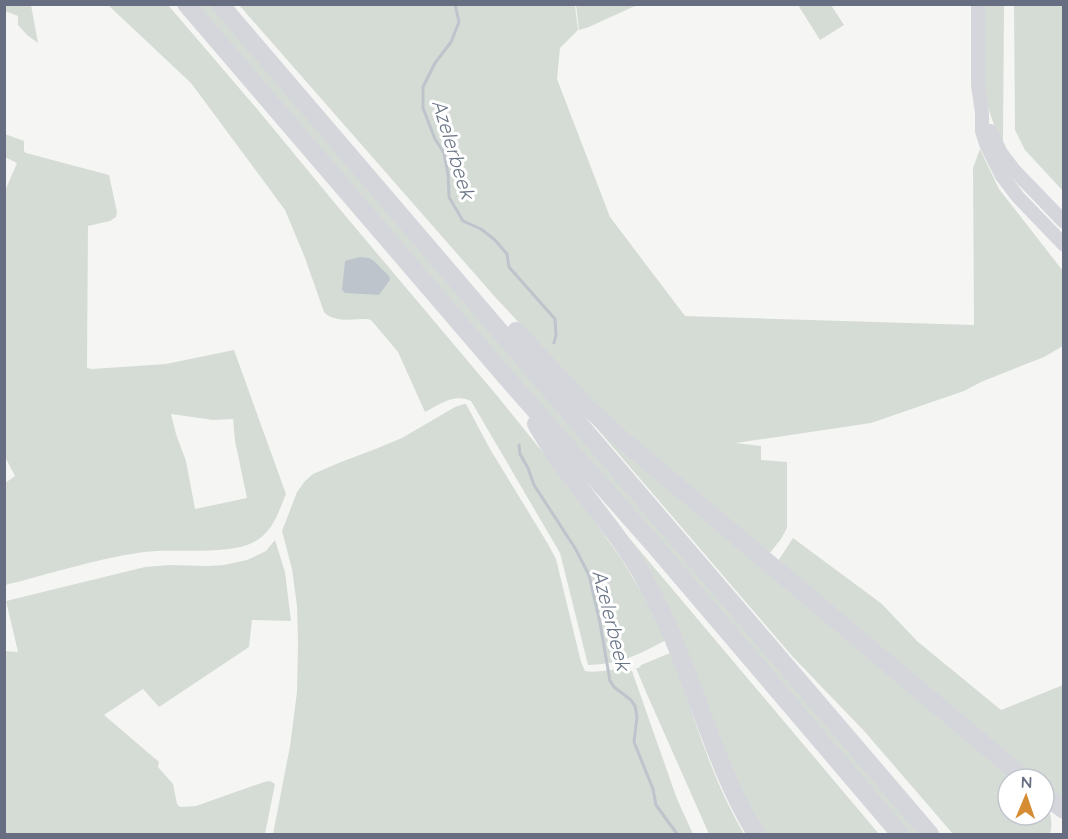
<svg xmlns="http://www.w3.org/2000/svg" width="1068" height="839" viewBox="0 0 1068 839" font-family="Quicksand,sans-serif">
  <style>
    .green { fill: #d5dcd5; fill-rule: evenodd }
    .water { fill: #bec4cb }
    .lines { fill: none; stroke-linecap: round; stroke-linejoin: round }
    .stream { stroke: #bec4cb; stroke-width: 3 }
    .secondary { stroke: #d5d6dc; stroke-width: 14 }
    .motorway { stroke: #d5d6dc; stroke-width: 18 }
    .labels { text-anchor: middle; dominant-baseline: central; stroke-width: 6; stroke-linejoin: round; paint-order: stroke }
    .water-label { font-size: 20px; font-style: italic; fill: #687485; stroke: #fff }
  </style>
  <rect width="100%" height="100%" fill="#f5f6f3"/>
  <!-- green -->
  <g class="green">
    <polygon points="4,5 31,5 38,43 27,35 18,25 18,16 5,11"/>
    <path d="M108 5H168L258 110 343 213 499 398 566 481 622 560 644 596 666 640C638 655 621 664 588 665L560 553 471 401C455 393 440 404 425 412L398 352 371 320 367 319C353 319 334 323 324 312L305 258 285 210 191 83Z"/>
    <polygon points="196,5 211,5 337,150 921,834 905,834"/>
    <polygon points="239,5 575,5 578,30 560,48 557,79 610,217 685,316 974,325 973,168 980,149 999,189 1063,271 1063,346 1044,357 981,382 964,391 871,423 736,443 761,446 761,460 787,462 787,528 781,539 769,554 646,450 592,401 495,297"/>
    <polygon points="576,5 576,4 637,5 589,27 579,30"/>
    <polygon points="798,5 831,5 844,25 820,40"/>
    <path d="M982 5H1004L1003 144C998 137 996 130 993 122 979 84 982 44 982 5Z"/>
    <polygon points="1014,5 1063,5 1063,191 1025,150 1015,130"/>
    <path d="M5 134 24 141V151L26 153 109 175 117 212 116 217 110 221 88 226 87 368 92 369 166 364 234 350 286 494C278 513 273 532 254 542 227 556 175 548 144 552 97 558 51 574 5 585V483L15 476 4 455V193L17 163 5 157ZM171 414 213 420 233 419 235 441 247 498 195 509 186 461 176 434Z"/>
    <path d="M464 404H466L490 449 548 544 556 559 581 662 585 671C600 674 619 666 632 671L677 799 693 834H273L290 746 297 692 298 643 297 606 292 569 282 531 297 492 305 481 313 474 341 462 378 448 402 438 455 407Z"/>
    <path d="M581 410 1018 779H1008V815H1044V801C1051 808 1053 825 1050 834H953L865 732 793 657Z"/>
    <polygon points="577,476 879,834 760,834 686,658"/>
    <polygon points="793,538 882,604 917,641 1001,710 1063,685 1063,801 1044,785 1044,779 1037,779 778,561"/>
    <polygon points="275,540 285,572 291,621 252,620 249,647 159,707 143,689 104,715 159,762 158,767 173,784 177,804 180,807 196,806 264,782 270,781 275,784 265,834 5,834 5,651 18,652 6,601 145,567 170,565 209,566 224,565 247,560 266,551"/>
    <path d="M670 653 676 664C695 722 713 781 744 834H709L646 692 636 668H639L641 665Z"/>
  </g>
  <!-- water -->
  <polygon class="water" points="360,257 369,258 374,261 389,276 390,280 379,295 345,293 342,290 345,261"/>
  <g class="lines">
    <!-- stream -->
    <g class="stream">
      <polyline points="455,4 459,22 451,42 435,63 423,87 423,108 435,139 444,153 448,174 449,197 463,221 481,229 495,240 507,254 509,267 555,319 556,335 554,343"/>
      <polyline points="519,445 520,454 528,468 534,485 575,548 589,575 600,623 610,681 614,687 631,700 635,706 637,717 634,742 653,789 656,805 677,834"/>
    </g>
    <!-- secondary -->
    <g class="secondary">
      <polyline points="978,4 978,85 982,113 982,131 986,144 1002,176 1018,197 1064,245"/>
      <polyline points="990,131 1001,153 1014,170 1064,222"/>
    </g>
    <!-- motorway -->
    <g class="motorway">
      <polyline points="186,4 504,375 654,545 900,834"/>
      <polyline points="220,4 930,834"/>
      <polyline points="516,331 586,406 625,442 1025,779"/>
      <path d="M536 424C544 437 552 451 561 463 593 507 630 547 654 597 694 674 711 760 756 834"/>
      <polyline points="1044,795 1064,810"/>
    </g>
  </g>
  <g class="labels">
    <!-- water labels -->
    <g class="water-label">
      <text transform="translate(454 149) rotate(73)">Azelerbeek</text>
      <text transform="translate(612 620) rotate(76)">Azelerbeek</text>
    </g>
  </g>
  <!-- border -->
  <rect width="1068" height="839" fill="none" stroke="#676e82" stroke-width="12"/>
  <!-- north arrow -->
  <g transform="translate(1026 797) rotate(2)"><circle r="28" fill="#ffffff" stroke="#c2c5cd" stroke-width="1.5"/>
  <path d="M0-4.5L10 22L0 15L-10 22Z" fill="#d58c33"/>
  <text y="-9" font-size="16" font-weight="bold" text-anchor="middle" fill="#676e82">N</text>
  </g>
</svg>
